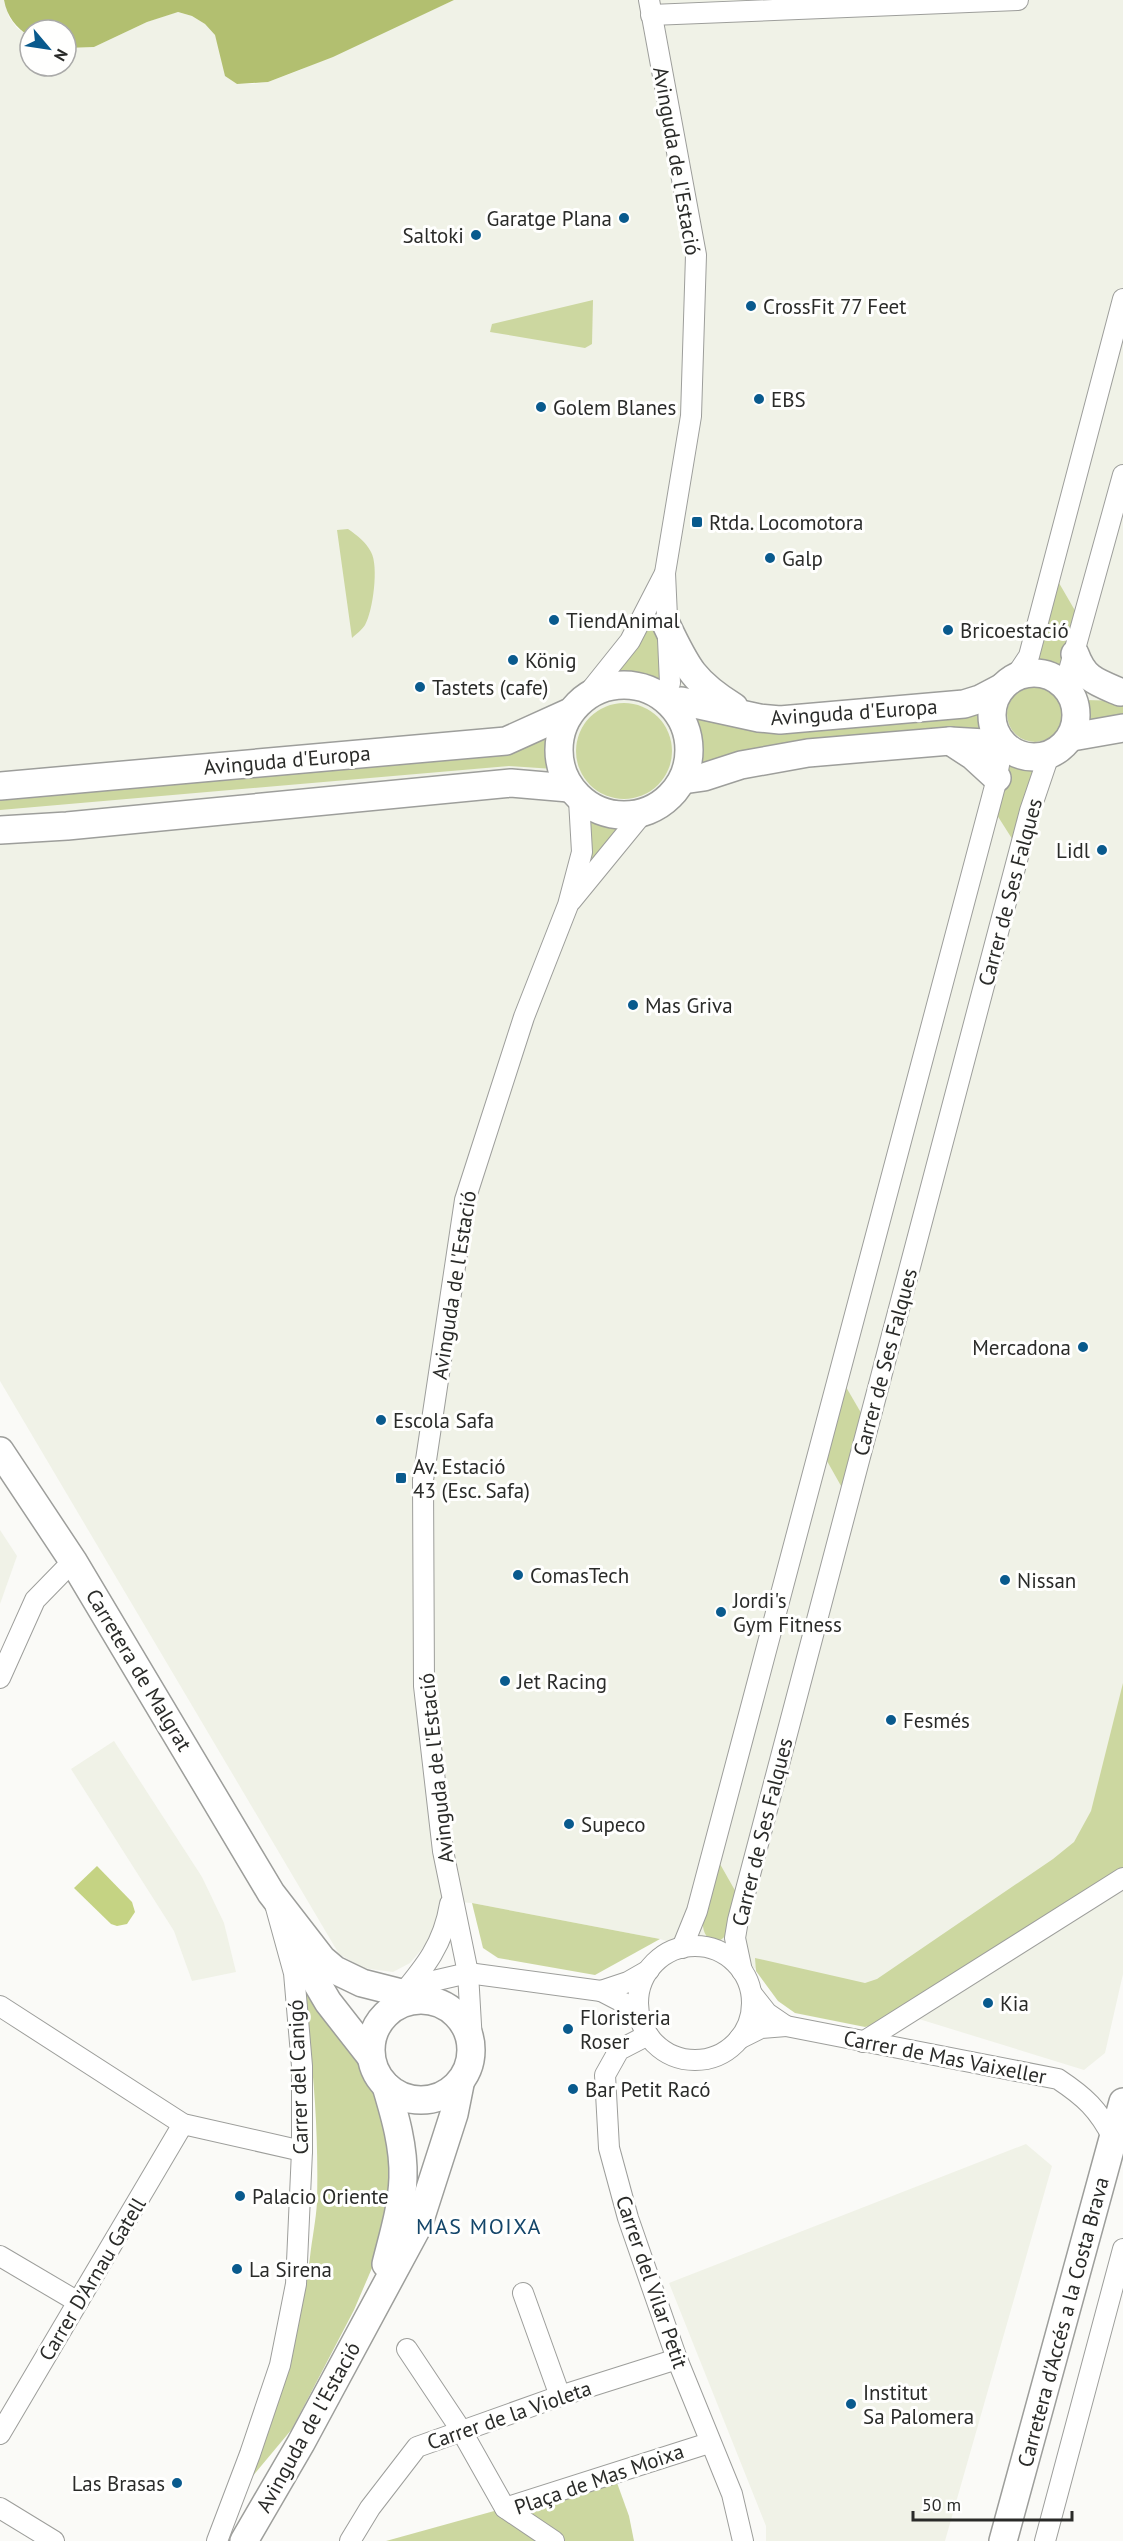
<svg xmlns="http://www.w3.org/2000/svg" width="1123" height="2541" viewBox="0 0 1123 2541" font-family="'PT Sans',sans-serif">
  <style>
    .built { fill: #f0f2e7 }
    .green { fill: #ccd7a0 }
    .forest { fill: #b2bf70 }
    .water { fill: #c5d383 }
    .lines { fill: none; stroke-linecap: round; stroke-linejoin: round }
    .street-casing { stroke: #9d9e9b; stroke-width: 22 }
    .secondary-casing { stroke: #9d9e9b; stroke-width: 30 }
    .street { stroke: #fff; stroke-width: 20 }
    .secondary { stroke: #fff; stroke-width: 27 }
    .poi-dot { fill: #095a8d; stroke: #fffffe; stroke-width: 2 }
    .labels { text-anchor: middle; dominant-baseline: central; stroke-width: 6; stroke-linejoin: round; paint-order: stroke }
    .street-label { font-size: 21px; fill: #2a2b29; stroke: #fffffe }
    .poi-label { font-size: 21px; fill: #2a2b29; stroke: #fffffe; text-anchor: start }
    .neighbourhood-label { font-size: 22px; letter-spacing: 1.5px; fill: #134569; stroke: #fffffe }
  </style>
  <rect width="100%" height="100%" fill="#fafaf7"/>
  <!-- built -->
  <g class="built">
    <polygon points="0,0 4,0 9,17 17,28 30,37 30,66 66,66 66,48 94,47 147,22 177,12 192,16 205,24 215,35 219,49 237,84 252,84 268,82 300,70 454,0 1123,0 1123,1974 1105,2053 1084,2070 660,1939 472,1903 443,1901 441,1927 410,1963 393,1972 363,1968 339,1954 0,1381"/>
    <polygon points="0,1530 17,1556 0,1604"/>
    <polygon points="114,1741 202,1877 224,1923 236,1972 192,1981 174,1931 71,1769"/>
    <polygon points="1026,2144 1052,2166 945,2541 766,2541 766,2526 669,2283"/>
  </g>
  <!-- green -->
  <g class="green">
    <polygon points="593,300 592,344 585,348 490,332 492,324"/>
    <path d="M348 529C358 536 366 542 371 552 379 566 373 611 365 625 362 630 356 634 352 638L337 530Z"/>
    <polygon points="1059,583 1077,614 1060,675 1049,671 1033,671 1033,668 1039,657"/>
    <polygon points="654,615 659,618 658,642 664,683 659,687 641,681 619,680 617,678 616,672"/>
    <circle cx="1035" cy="714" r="28"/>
    <polygon points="1085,700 1123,701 1123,716 1086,722"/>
    <circle cx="624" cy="751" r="48"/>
    <polygon points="988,703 987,732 972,728 948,727 791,742 755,748 704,766 694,759 695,738 684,714"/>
    <polygon points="555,733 554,769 509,766 0,810 0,795"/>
    <polygon points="1008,761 1022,768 1039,770 1016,845 997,815"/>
    <polygon points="593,820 624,826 595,862 591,858 589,825"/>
    <polygon points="846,1387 864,1418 845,1493 827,1461"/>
    <polygon points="1123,1683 1123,1869 892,2019 865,2027 795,2013 778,2001 756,1971 755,1958 865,1983 877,1979 1053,1859 1074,1842 1091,1811"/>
    <path d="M720 1864 737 1894C734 1906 733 1923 727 1933 718 1949 702 1939 703 1923Z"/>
    <polygon points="472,1903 660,1939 595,1975 498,1958 483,1948"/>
    <path d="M300 1970 360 2054 363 2076 380 2099 394 2172 384 2240 354 2310 292 2429 252 2477C281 2402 299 2337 310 2257 312 2239 316 2220 317 2202 319 2123 312 2048 300 1970Z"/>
    <polygon points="616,2480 629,2516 634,2541 386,2541 505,2508"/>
  </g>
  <!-- forest -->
  <path class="forest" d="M4 0H454L333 57 268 82 237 84 225 76 215 35 205 24 192 16 178 12 147 22 94 47 66 48V30H30V37C16 27 7 17 4 0Z"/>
  <!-- water -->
  <polygon class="water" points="97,1866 132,1902 135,1912 127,1924 117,1926 111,1924 74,1888"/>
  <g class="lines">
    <!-- street casing -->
    <g class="street-casing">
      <g id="street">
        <polyline points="649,0 696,255 691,416 665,573 670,683 664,696"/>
        <polyline points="651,15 1018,0"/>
        <polyline points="1015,677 1029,656 1123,299"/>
        <polyline points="1065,685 1123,475"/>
        <polyline points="586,696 630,641 664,575"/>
        <polyline points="571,901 643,813"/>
        <polyline points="0,1678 35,1600 73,1561"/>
        <circle cx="695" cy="2003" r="57"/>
        <polyline points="682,1948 697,1911 995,786 1003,744"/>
        <polyline points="742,1971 735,1938 738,1920 1030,811 1049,755"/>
        <polyline points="401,1994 429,1982 468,1973 601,1991"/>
        <polyline points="0,2006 183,2124 302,2151"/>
        <path d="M385 2015C415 1977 442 1954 450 1904"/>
        <polyline points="640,2017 626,2004 601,1991 628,1982 649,1970"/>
        <path d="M786 2026 1058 2079C1085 2097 1098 2109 1113 2138"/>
        <polyline points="648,2035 619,2050 605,2075 609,2148 628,2218 677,2359 732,2494 743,2541"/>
        <polyline points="739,2039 761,2028 786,2026 767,2013 752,1994"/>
        <polyline points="472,2042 468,1973 443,1851 424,1686 423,1480 465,1200 524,1017 568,905 582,852 579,800"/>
        <polyline points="863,2042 1123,1878"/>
        <polyline points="0,2256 78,2302"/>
        <polyline points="523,2293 560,2396"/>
        <polyline points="407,2349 461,2430 505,2508 554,2541"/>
        <polyline points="0,2434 183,2124"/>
        <polyline points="0,2508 54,2541"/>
        <polyline points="505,2508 709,2443"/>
        <polyline points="217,2541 250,2454 280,2365 296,2284 302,2151 302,2066 294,1973 275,1904"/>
        <polyline points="350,2541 370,2508 417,2447 560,2396 677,2359"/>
        <polyline points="1045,2541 1123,2249"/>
      </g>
    </g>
    <!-- secondary casing -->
    <g class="secondary-casing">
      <g id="secondary">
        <path d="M667 626C687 668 694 682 734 707"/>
        <path d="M1075 654C1084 679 1096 682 1120 692"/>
        <circle cx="1034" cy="715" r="42"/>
        <circle cx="624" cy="750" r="65"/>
        <polyline points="670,703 681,701 759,718 780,720 964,704 980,699 1001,688"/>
        <polyline points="1072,737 1123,728"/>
        <polyline points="950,741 973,756 997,778"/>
        <polyline points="683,780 704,777 741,765 808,753 950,741 985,743 1000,741"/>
        <polyline points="0,786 506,741 568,713"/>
        <polyline points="0,830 67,826 511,783 569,788"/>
        <polyline points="0,1451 73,1561 271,1893 322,1959 335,1970 362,1983 433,2001"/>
        <polyline points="295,1946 328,2002 371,2057"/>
        <circle cx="421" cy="2050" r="50"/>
        <path d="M386 2264C393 2236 402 2207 403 2178 404 2147 395 2116 386 2086"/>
        <polyline points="244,2541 301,2443 418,2226 454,2114 460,2084"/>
        <polyline points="1003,2541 1123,2102"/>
      </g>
    </g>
    <!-- street -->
    <use href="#street" class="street"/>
    <!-- secondary -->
    <use href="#secondary" class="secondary"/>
  </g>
  <!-- markers -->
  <g class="poi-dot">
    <circle cx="624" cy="218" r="6"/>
    <circle cx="476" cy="235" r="6"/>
    <circle cx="751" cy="306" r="6"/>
    <circle cx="759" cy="399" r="6"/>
    <circle cx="541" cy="407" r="6"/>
    <rect x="691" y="516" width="12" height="12" rx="3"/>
    <circle cx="770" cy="558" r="6"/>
    <circle cx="554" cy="620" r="6"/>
    <circle cx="948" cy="630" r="6"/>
    <circle cx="513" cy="660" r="6"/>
    <circle cx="420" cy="687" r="6"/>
    <circle cx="1102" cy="850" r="6"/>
    <circle cx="633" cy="1005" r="6"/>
    <circle cx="1083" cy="1347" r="6"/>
    <circle cx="381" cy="1420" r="6"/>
    <rect x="395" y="1472" width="12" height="12" rx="3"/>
    <circle cx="518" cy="1575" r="6"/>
    <circle cx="1005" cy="1580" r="6"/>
    <circle cx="721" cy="1612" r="6"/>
    <circle cx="505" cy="1681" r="6"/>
    <circle cx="891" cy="1720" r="6"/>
    <circle cx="569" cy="1824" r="6"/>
    <circle cx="988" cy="2003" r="6"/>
    <circle cx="568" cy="2029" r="6"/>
    <circle cx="573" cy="2089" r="6"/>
    <circle cx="240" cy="2196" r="6"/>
    <circle cx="237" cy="2269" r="6"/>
    <circle cx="851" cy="2404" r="6"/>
    <circle cx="177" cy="2483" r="6"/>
  </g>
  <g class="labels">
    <!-- street labels -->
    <g class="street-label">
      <text transform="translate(677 161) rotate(80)">Avinguda de l'Estació</text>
      <text transform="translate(854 712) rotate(-4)">Avinguda d'Europa</text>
      <text transform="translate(287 760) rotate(-5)">Avinguda d'Europa</text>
      <text transform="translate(1010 892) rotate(-75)">Carrer de Ses Falques</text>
      <text transform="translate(454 1285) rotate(-81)">Avinguda de l'Estació</text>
      <text transform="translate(885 1362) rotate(-75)">Carrer de Ses Falques</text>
      <text transform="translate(139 1670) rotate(59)">Carretera de Malgrat</text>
      <text transform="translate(436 1768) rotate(-96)">Avinguda de l'Estació</text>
      <text transform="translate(762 1832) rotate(-76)">Carrer de Ses Falques</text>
      <text transform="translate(945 2057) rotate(11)">Carrer de Mas Vaixeller</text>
      <text transform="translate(298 2077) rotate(-92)">Carrer del Canigó</text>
      <text transform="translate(92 2279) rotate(-59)">Carrer D'Arnau Gatell</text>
      <text transform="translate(652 2282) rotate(71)">Carrer del Vilar Petit</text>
      <text transform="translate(1063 2322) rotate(-75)">Carretera d'Accés a la Costa Brava</text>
      <text transform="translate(509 2415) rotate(-19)">Carrer de la Violeta</text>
      <text transform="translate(308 2427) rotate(-61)">Avinguda de l'Estació</text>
      <text transform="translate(599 2479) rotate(-19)">Plaça de Mas Moixa</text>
    </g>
    <!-- poi labels -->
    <g class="poi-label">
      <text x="612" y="218" text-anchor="end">Garatge Plana</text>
      <text x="464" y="235" text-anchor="end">Saltoki</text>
      <text x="763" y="306">CrossFit 77 Feet</text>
      <text x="771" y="399">EBS</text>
      <text x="553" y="407">Golem Blanes</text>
      <text x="709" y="522">Rtda. Locomotora</text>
      <text x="782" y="558">Galp</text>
      <text x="566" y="620">TiendAnimal</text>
      <text x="960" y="630">Bricoestació</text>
      <text x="525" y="660">König</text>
      <text x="432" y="687">Tastets (cafe)</text>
      <text x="1090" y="850" text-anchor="end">Lidl</text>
      <text x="645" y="1005">Mas Griva</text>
      <text x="1071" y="1347" text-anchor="end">Mercadona</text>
      <text x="393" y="1420">Escola Safa</text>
      <text x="413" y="1466">Av. Estació<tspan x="413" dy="24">43 (Esc. Safa)</tspan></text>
      <text x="530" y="1575">ComasTech</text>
      <text x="1017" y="1580">Nissan</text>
      <text x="733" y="1600">Jordi's<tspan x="733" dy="24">Gym Fitness</tspan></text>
      <text x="517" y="1681">Jet Racing</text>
      <text x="903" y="1720">Fesmés</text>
      <text x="581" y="1824">Supeco</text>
      <text x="1000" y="2003">Kia</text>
      <text x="580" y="2017">Floristeria<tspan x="580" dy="24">Roser</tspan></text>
      <text x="585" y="2089">Bar Petit Racó</text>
      <text x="252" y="2196">Palacio Oriente</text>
      <text x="249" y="2269">La Sirena</text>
      <text x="863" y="2392">Institut<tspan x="863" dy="24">Sa Palomera</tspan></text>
      <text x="165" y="2483" text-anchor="end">Las Brasas</text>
    </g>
    <!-- neighbourhood labels -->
    <g class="neighbourhood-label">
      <text x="479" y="2226">MAS MOIXA</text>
    </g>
  </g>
  <!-- north arrow -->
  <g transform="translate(48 48) rotate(119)"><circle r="28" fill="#fffffe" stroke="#aaaaa9" stroke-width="1.5"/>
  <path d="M0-4.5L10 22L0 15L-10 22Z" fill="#095a8d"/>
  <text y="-9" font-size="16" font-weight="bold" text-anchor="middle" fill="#2a2b29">N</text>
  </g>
  <!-- scale -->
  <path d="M913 2511v9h159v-9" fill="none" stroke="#2a2b29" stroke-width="3"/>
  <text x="922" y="2511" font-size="18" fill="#2a2b29" stroke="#fffffe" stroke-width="4.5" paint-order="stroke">50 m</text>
</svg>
